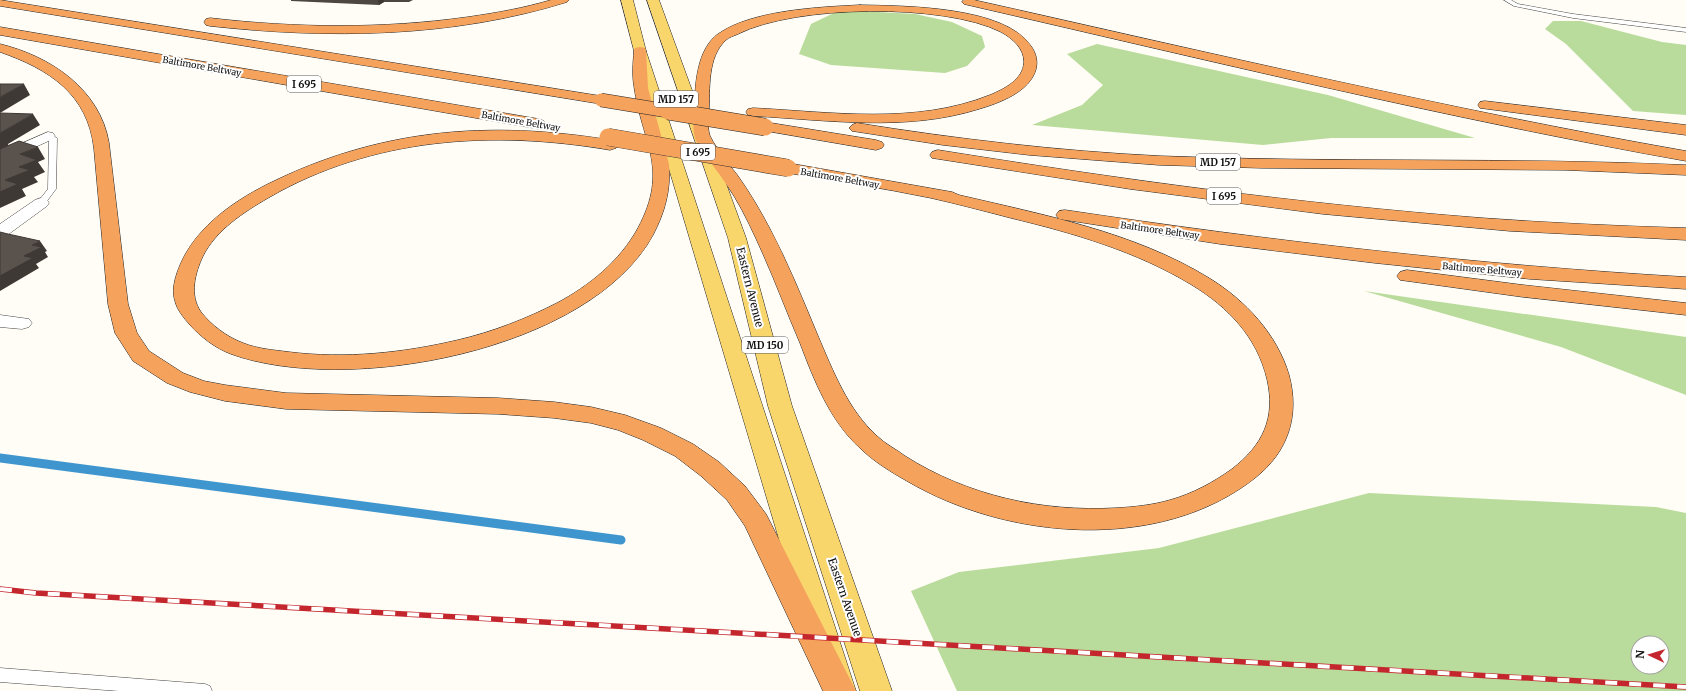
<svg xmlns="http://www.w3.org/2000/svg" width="1686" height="691" viewBox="0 0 1686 691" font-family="Merriweather,serif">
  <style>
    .forest { fill: #b9dc9c; fill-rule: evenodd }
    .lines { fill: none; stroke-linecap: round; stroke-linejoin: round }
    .stream { stroke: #3f96cf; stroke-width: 9 }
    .service-casing { stroke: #444; stroke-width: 1 }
    .minor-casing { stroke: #444; stroke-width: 1 }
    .primary-casing { stroke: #222; stroke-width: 1 }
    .motorway-casing { stroke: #222; stroke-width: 1 }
    .service { fill: #fff; fill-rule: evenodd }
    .minor { fill: #fff; fill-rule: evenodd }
    .primary { fill: #f9d66b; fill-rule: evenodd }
    .motorway { fill: #f5a25d; fill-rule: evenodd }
    .rail-casing { stroke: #c4262e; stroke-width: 5.5 }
    .rail { stroke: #fff; stroke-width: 4; stroke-dasharray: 12; stroke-linecap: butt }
    .motorway-bridge-far1-casing { stroke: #222; stroke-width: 14; stroke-linecap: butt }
    .motorway-bridge-casing { stroke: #222; stroke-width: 18; stroke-linecap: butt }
    .motorway-bridge-far1 { stroke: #f5a25d; stroke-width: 13 }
    .motorway-bridge { stroke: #f5a25d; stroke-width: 17 }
    .wall { fill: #4d4742 }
    .shaded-wall { fill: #3f3936 }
    .building { fill: #5a524d; stroke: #3f3936 }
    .labels { text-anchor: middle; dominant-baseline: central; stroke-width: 4; stroke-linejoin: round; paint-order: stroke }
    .far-street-label { font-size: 9px; fill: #111; stroke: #fff }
    .shield { fill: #fff; stroke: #585858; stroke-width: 1 }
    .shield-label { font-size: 10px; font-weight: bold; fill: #111 }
    .street-label { font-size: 11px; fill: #111; stroke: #fff }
  </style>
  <rect width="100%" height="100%" fill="#fffdf5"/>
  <!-- forest -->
  <g class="forest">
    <polygon points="840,10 915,14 952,22 982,36 985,47 967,66 945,73 831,65 799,54 811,24"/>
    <polygon points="1553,21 1581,21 1662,42 1686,45 1686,115 1633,111 1566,44 1545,29"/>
    <polygon points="1097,44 1328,95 1475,138 1331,138 1263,145 1032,125 1082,105 1103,85 1067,54"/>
    <polygon points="1364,291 1686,337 1686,395 1561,347"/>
    <path d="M1369 493 1656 507 1686 513V691H957L911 591 959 572 1159 548ZM1638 643H1662V667H1638Z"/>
  </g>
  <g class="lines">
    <!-- stream -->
    <polyline class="stream" points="0,458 621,540"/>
    <!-- service casing -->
    <g class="service-casing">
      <g id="service">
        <polygon points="1504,0 1511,0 1518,4 1573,14 1686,28 1686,32 1573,18 1514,6"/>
        <polygon points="48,134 57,138 56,189 44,205 41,205 37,203 48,189 49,139 44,136"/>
        <polygon points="0,668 205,684 210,686 212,691 119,691 0,682"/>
      </g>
    </g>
    <!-- minor casing -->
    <g class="minor-casing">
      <g id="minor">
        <polygon points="48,132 53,133 55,136 53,139 0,163 0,153"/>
        <polygon points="41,198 47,200 49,203 47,206 6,236 0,237 0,224 35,200"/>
        <polygon points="0,315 29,319 32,323 29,327 22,329 0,327"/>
      </g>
    </g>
    <!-- primary casing -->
    <g class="primary-casing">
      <g id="primary">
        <polygon points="621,0 633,0 646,51 856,691 824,691 634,51"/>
        <polygon points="647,0 659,0 746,238 792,406 892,691 860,691 768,406 728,238"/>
      </g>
    </g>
    <!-- motorway casing -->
    <g class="motorway-casing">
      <g id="motorway">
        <polygon points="0,0 601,96 606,97 608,100 606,103 601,104 0,6"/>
        <path d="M551 0H569L567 2C452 38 328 39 210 26L206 25 204 22 206 19 210 18C296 28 382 29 468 17 496 13 524 8 551 0Z"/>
        <path d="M964 0H974C1211 53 1447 109 1686 151V161C1445 118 1207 60 968 5L964 4 962 2Z"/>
        <path d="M860 5C905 6 1004 6 1031 46 1036 53 1038 61 1036 69 1030 92 999 103 979 109 906 132 827 120 753 116L748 115 746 112 748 109 753 108C832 112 915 125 990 95 1004 89 1023 80 1024 62 1024 48 1012 38 1001 32 944 3 795 5 738 34 734 36 729 37 726 40 707 57 710 89 709 112 709 120 707 128 710 136 717 150 728 163 738 176 750 193 760 210 770 229 788 263 803 300 818 336 833 371 848 410 877 436 885 444 896 449 905 456 968 496 1042 512 1116 508 1134 507 1153 505 1170 500 1192 494 1214 482 1232 469 1263 445 1276 418 1267 379 1257 337 1228 307 1192 285 1136 251 1073 233 1011 218 984 211 958 204 931 198 883 188 835 181 788 173L782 172 780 168 782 164 788 163 952 192 959 195C1044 215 1134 232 1209 278 1245 300 1277 334 1289 375 1300 416 1288 452 1255 478 1160 553 1007 540 907 481 891 472 873 461 860 448 830 421 814 380 800 343 787 313 776 283 763 254 754 234 745 214 734 196 723 178 709 161 697 143 690 129 695 111 695 95 696 75 700 47 718 34 752 10 820 7 860 5Z"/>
        <polygon points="0,27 539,119 544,121 547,124 544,127 539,129 0,35"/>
        <path d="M0 44C50 56 100 89 109 143L128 304 137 333 149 351 183 373 204 381 225 385 286 393 498 398 554 402 591 407 625 415 661 428 693 444 719 462 745 486 766 514 856 691H823L745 526 727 500 701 476 675 456 643 440 618 430 591 423 554 418 498 414 286 409 225 401 190 392 167 383 133 361 115 333 108 304 94 149C88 94 49 69 0 52Z"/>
        <path d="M640 47 645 48 646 51 648 88 669 164C671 190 665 212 653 235 590 351 347 396 231 354 215 348 201 337 190 325 184 318 177 310 175 301 172 292 174 282 177 273 191 231 230 203 268 184 379 129 488 120 610 140L616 142 618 145 616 148 610 150C493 130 373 137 268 198 244 212 216 230 203 256 195 273 189 295 201 312 211 325 227 337 243 343 258 349 274 350 289 352 345 359 403 353 458 340 492 332 526 319 557 303 589 286 620 261 638 228 670 168 642 144 634 86 632 75 633 63 634 51L635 48Z"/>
        <polygon points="1485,101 1686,125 1686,135 1480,108 1478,105 1480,102"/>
        <polygon points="765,122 876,140 882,142 884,145 882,148 876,150 760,130 757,127 760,124"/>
        <path d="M857 123C957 139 1058 151 1160 156 1335 163 1511 157 1686 165V175L1565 170 1262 168 1159 165 1029 155 943 145 852 131 849 128 852 125Z"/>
        <path d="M938 150C1118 179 1300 204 1482 218 1550 223 1618 226 1686 228V240L1510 231 1323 214 1130 189 932 158 930 155 932 152Z"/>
        <path d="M1065 210C1271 241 1478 265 1686 277V289L1530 279 1375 263 1220 244 1059 219 1056 215 1059 211Z"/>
        <polygon points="1407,270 1523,285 1686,303 1686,315 1523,297 1400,280 1397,276 1400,272"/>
      </g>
    </g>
    <!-- service -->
    <use href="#service" class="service"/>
    <!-- minor -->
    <use href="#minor" class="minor"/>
    <!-- primary -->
    <use href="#primary" class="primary"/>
    <!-- motorway -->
    <use href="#motorway" class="motorway"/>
    <!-- rail casing -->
    <g class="rail-casing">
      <polyline id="rail" points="0,589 36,593 1686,687"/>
    </g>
    <!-- rail -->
    <use href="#rail" class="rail"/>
    <!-- motorway-bridge-far1 casing -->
    <g class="motorway-bridge-far1-casing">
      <polyline id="motorway-bridge-far1" points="601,100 674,112"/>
    </g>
    <!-- motorway-bridge casing -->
    <g class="motorway-bridge-casing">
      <g id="motorway-bridge">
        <polyline points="668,111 765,127"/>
        <polyline points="608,137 788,168"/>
      </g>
    </g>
    <!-- motorway-bridge-far1 -->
    <use href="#motorway-bridge-far1" class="motorway-bridge-far1"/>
    <!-- motorway-bridge -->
    <use href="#motorway-bridge" class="motorway-bridge"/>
  </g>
  <!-- wall -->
  <polygon class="wall" points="291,0 413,0 409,2 384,2 379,5 291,1"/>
  <!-- shaded-wall -->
  <g class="shaded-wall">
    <polygon points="378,0 384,0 384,2 379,5"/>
    <polygon points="24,84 30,95 0,113 0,97"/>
    <polygon points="33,114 40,125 8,144 9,147 0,152 0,133"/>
    <polygon points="38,147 45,159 38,162 45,172 34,177 38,182 22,189 26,196 0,208 0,192 5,180 19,167 20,154"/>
    <polygon points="40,241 47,251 45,252 48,257 36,264 39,268 0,291 0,276 24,256 32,245"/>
  </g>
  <!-- building -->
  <g class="building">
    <polygon points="0,84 24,84 0,97"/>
    <polygon points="0,113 33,114 0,133"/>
    <polygon points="19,141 38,147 20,154 37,160 19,167 30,170 5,180 18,184 0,192 0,149"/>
    <polygon points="0,232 8,234 40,241 32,245 42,247 24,256 33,258 0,276"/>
  </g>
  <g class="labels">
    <!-- far-street labels -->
    <g class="far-street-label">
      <text transform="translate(202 66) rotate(10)">Baltimore Beltway</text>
      <text transform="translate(521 121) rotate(10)">Baltimore Beltway</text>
      <text transform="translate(840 178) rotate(10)">Baltimore Beltway</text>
      <text transform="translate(1160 230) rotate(8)">Baltimore Beltway</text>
      <text transform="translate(1482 269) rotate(5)">Baltimore Beltway</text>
    </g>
    <!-- shield labels -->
    <g class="shield">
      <rect x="287" y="76" width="34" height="16" rx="3"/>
      <rect x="654" y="91" width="44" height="16" rx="3"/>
      <rect x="681" y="144" width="34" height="16" rx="3"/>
      <rect x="1196" y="154" width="44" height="16" rx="3"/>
      <rect x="1207" y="188" width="34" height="16" rx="3"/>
      <rect x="742" y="337" width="46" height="16" rx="3"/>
    </g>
    <g class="shield-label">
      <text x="304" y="84">I 695</text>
      <text x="676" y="99">MD 157</text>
      <text x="698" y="152">I 695</text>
      <text x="1218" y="162">MD 157</text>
      <text x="1224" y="196">I 695</text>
      <text x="765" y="345">MD 150</text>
    </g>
    <!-- street labels -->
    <g class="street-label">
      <text transform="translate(750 287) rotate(76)">Eastern Avenue</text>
      <text transform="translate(845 597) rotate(71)">Eastern Avenue</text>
    </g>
  </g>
  <!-- north arrow -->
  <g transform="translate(1650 655) rotate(274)"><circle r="19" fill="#ffffff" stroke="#a0a0a0"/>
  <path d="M0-3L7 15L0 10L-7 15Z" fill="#c4262e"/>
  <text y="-6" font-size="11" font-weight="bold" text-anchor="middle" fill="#111111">N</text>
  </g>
</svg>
